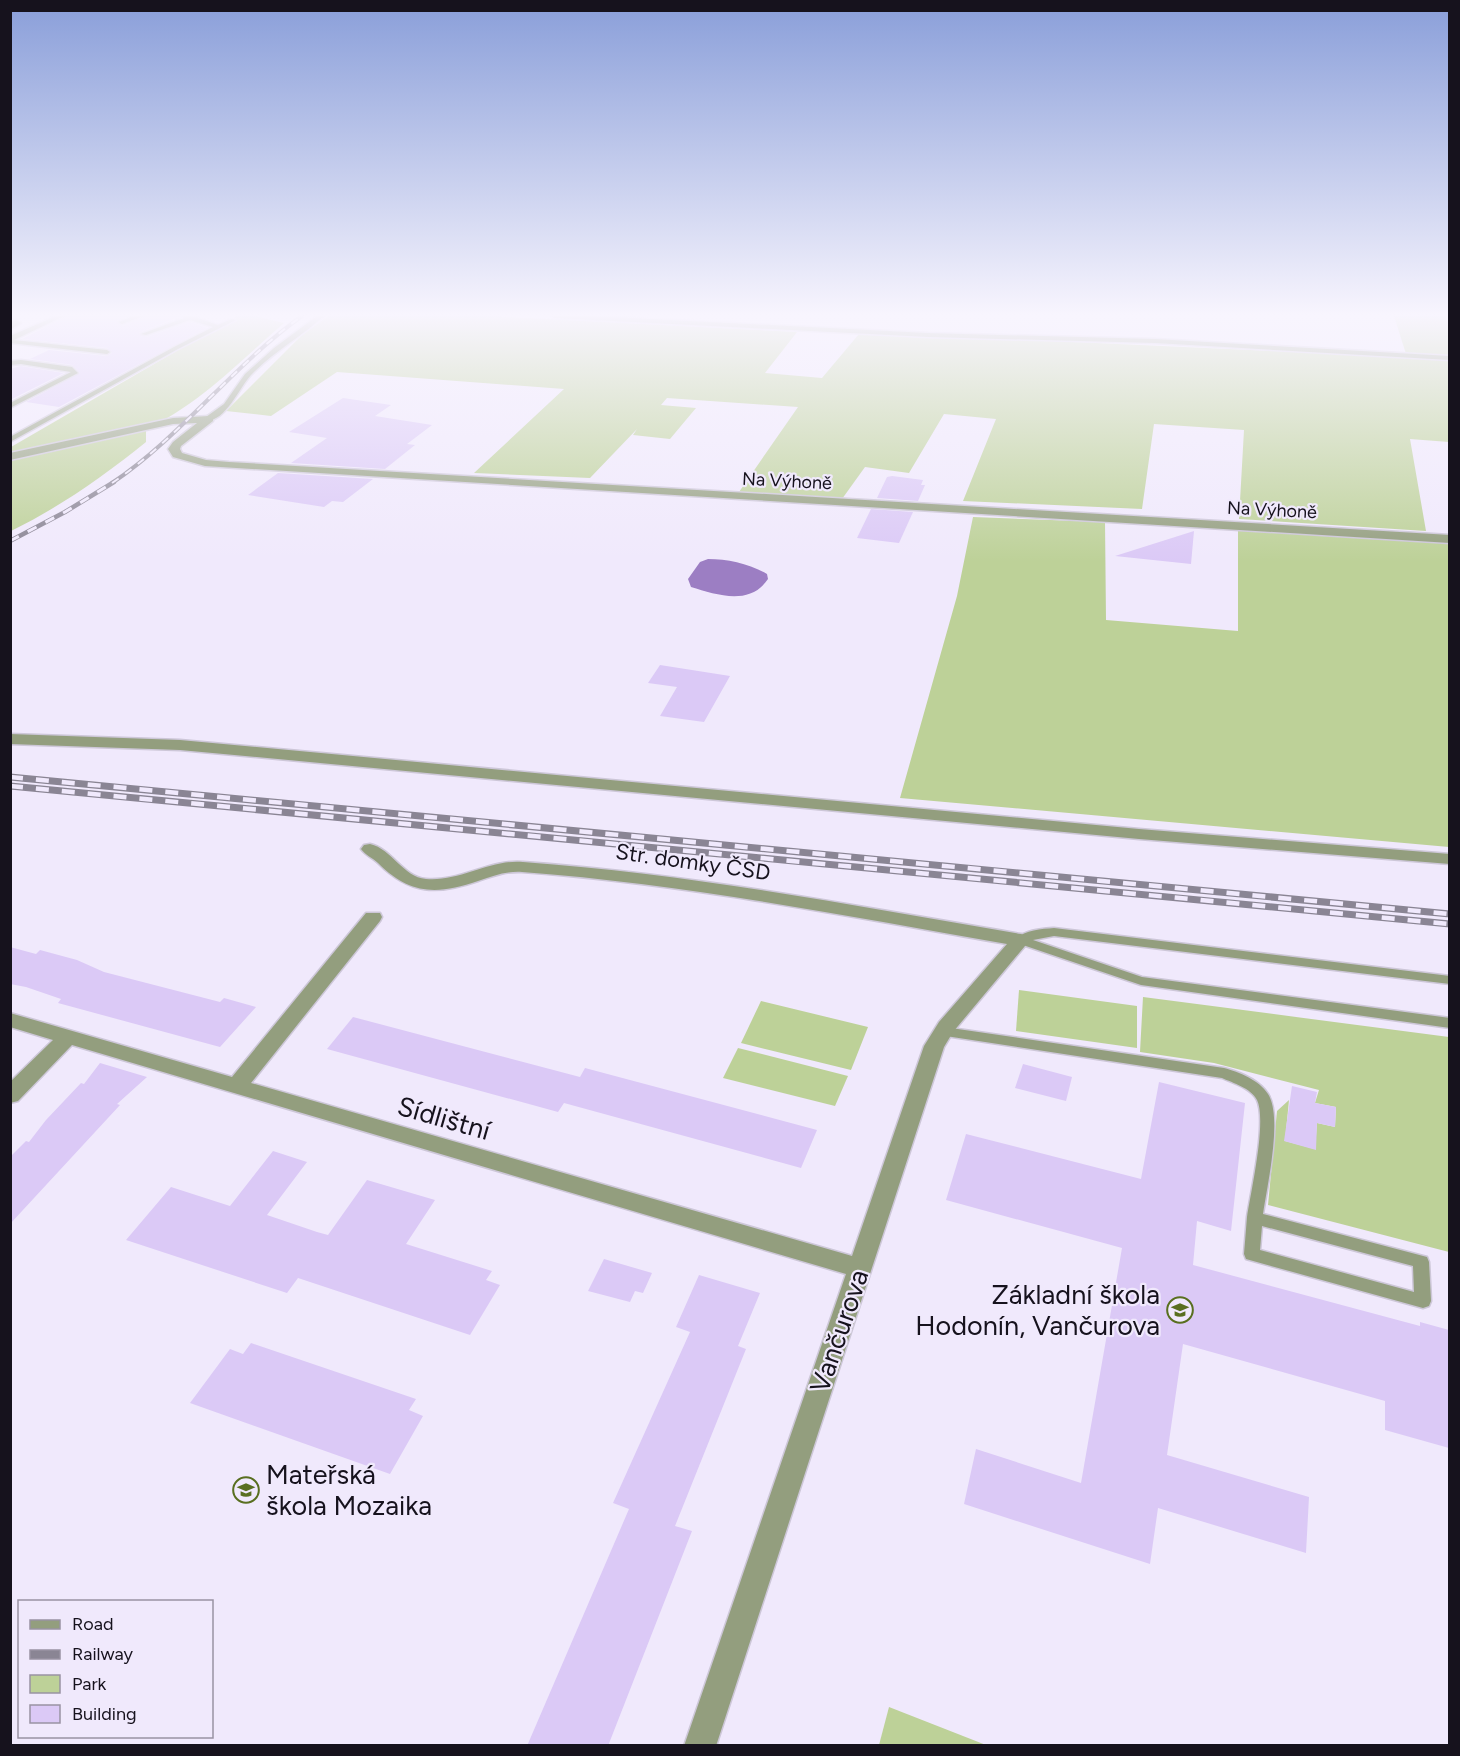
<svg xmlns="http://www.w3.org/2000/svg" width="1460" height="1756" viewBox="0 0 1460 1756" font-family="Figtree,sans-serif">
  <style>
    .green { fill: #bdd198 }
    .water { fill: #9c7ec3 }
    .building { fill: #dbc9f6 }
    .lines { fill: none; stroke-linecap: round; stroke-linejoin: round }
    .lane-casing { stroke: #cdc7d8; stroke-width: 3 }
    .street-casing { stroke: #cdc7d8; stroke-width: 3 }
    .lane { fill: #939e7e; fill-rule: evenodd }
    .street { fill: #939e7e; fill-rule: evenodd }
    .rail-far2-casing { stroke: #8a8594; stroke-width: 4 }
    .rail-far1-casing { stroke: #8a8594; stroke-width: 4.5 }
    .rail-casing { stroke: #8a8594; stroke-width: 7 }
    .rail-far2 { stroke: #f0e9fc; stroke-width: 2; stroke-dasharray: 8; stroke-linecap: butt }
    .rail-far1 { stroke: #f0e9fc; stroke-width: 3; stroke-dasharray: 10; stroke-linecap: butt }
    .rail { stroke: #f0e9fc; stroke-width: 4.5; stroke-dasharray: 13; stroke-linecap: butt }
    .labels { text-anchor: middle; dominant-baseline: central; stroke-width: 4.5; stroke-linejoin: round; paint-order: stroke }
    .far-street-label { font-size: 18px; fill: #16121d; stroke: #f0e9fc }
    .street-label { font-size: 22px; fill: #16121d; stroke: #f0e9fc }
    .near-street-label { font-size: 27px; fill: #16121d; stroke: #f0e9fc }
    .near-poi-label { font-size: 27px; fill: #16121d; stroke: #f0e9fc; text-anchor: end }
  </style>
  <rect width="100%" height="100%" fill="#f0e9fc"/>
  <!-- green -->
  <g class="green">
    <path d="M237 316H255L284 323C240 361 199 405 146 429V442C104 476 60 507 11 531V447Z"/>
    <polygon points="328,316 487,316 797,332 765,373 822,378 859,334 1030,340 1450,359 1449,442 1410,439 1426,531 1239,519 1244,430 1154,424 1142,509 963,501 996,419 944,414 909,473 865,467 842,499 739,492 798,407 667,398 661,405 696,408 670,439 633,435 637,429 590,478 474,473 564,389 337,372 271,416 226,411 301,336"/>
    <polygon points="1394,316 1445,316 1449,325 1449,357 1406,354"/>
    <polygon points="973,517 1105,522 1106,620 1238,631 1238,529 1449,542 1449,847 900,798 957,596"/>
    <polygon points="1019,990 1137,1006 1137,1048 1016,1031"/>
    <polygon points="1143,997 1449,1037 1449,1252 1268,1205 1277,1111 1289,1100 1285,1141 1315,1149 1317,1123 1335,1127 1336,1107 1315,1103 1319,1090 1214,1063 1140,1052"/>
    <polygon points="761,1001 868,1027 851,1070 741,1043"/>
    <polygon points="738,1048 848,1076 835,1106 723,1078"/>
    <polygon points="889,1707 986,1745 879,1745"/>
  </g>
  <!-- water -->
  <path class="water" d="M708 559C728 559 750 564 767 574L768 579C750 606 717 595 691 587L688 579 700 562Z"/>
  <!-- building -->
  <g class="building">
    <polygon points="67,316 128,316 117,321 123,326 145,316 180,316 139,333 146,337 190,322 207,328 59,407 26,402 80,373 72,365 30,359 49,350 107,356 112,353 107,348 22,339"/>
    <polygon points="21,366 64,373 10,400 10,369"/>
    <polygon points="343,398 391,405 375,416 432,425 407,444 415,445 385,469 291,463 327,438 289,432"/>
    <polygon points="278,473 373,479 343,502 332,501 324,507 248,495"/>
    <polygon points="892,476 923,480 921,485 925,485 918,501 877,498 887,477"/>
    <polygon points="871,509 913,512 899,543 857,538"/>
    <polygon points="1194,531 1191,564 1115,556"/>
    <polygon points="660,665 730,676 704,722 660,716 677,687 648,683"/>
    <polygon points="10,947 36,954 40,950 77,960 104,972 220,1002 224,998 256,1007 220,1047 58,1003 61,999 26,987 10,984"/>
    <polygon points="353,1017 580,1077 585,1068 817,1130 801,1168 564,1103 558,1112 327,1049"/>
    <polygon points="100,1063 147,1077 117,1104 120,1105 10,1224 10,1157 26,1141 29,1142 46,1120 81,1083 84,1084"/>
    <polygon points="1023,1064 1072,1077 1066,1101 1015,1088"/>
    <polygon points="1159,1082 1245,1103 1231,1231 1197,1221 1193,1265 1420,1326 1420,1322 1449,1330 1449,1448 1385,1430 1385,1401 1183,1344 1167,1455 1309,1497 1306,1553 1158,1508 1150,1564 964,1504 976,1449 1081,1483 1122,1248 946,1200 966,1134 1141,1179"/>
    <polygon points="1292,1086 1317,1092 1315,1103 1336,1107 1335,1127 1317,1123 1316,1150 1284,1141"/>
    <polygon points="273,1151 307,1162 267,1215 317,1232 328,1235 367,1180 435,1200 406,1244 492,1271 486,1280 500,1285 470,1335 298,1278 287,1293 126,1240 171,1187 230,1206"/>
    <polygon points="604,1259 652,1273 643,1293 635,1291 630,1302 588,1291"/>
    <polygon points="699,1275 760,1293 738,1346 746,1349 675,1526 692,1531 608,1746 527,1746 629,1509 613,1503 690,1332 676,1327"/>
    <polygon points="251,1343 416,1399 409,1410 423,1416 390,1474 190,1403 230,1349 243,1354"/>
  </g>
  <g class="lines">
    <!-- lane casing -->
    <g class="lane-casing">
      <g id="lane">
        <polygon points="56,316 64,316 14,340 107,350 110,352 107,354 10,343 10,336"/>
        <polygon points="134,316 143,316 122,324 119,322"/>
        <polygon points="182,316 192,316 218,325 231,319 236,320 178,349 10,442 10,437 174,347 213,327 190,320 146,335 141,334 184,318"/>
        <path d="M317 316H324C301 337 273 352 251 375 239 388 226 421 206 421V417L224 404 245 374 274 348Z"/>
        <polygon points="552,316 593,316 928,333 1155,339 1450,356 1450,360 1155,343 928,337 555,318"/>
        <polygon points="21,360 72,367 78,373 10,408 10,403 71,372 21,364 10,365 10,361"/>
        <path d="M1054 928 1450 976V984L1054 936 1033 940 1142 977 1450 1018V1028L1141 985 1017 943 1015 940C1024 930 1041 929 1054 928Z"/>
        <path d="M944 1027 1224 1068C1239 1072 1259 1080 1268 1094 1283 1117 1267 1186 1263 1214L1427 1257 1429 1262 1431 1301 1429 1306 1423 1308 1246 1259 1244 1254C1245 1242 1246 1229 1247 1217 1251 1191 1267 1121 1257 1100 1251 1088 1233 1083 1222 1078L939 1035 937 1032 939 1029ZM1262 1226 1413 1266 1414 1292 1260 1250Z"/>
      </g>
    </g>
    <!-- street casing -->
    <g class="street-casing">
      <g id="street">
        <polygon points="16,320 21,323 10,330 10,322"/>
        <polygon points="209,416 213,417 213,421 181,446 180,449 182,453 206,460 229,462 1450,535 1450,543 205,466 173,457 168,449 173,442 197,423 173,424 10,460 10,453 173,418"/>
        <polygon points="10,734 180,740 1139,829 1450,854 1450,864 1139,839 180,750 10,744"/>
        <path d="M370 844C392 849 403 877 426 879 460 882 490 859 523 862 691 874 856 906 1021 934L1028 936 1030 940 953 1032 944 1047 716 1746H684L846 1274 72 1045 18 1101 10 1103V1082L53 1040 10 1027V1013L232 1077 366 913H380L382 917 380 921 251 1083 852 1256 924 1046 939 1022 1007 944C846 916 685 884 522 872 506 871 493 876 478 881 437 895 410 895 378 863 373 858 365 855 361 849L364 845Z"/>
      </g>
    </g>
    <!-- lane -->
    <use href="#lane" class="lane"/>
    <!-- street -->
    <use href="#street" class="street"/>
    <!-- rail-far2 casing -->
    <g class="rail-far2-casing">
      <path id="rail-far2" d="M112 483C182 436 233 365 302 316"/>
    </g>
    <!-- rail-far1 casing -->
    <g class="rail-far1-casing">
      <polyline id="rail-far1" points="10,541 65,512 114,482"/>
    </g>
    <!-- rail casing -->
    <g class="rail-casing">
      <g id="rail">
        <polyline points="10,777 1450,914"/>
        <polyline points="10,786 1450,924"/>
      </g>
    </g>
    <!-- rail-far2 -->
    <use href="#rail-far2" class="rail-far2"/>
    <!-- rail-far1 -->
    <use href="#rail-far1" class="rail-far1"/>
    <!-- rail -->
    <use href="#rail" class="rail"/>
  </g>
  <!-- sky -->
  <linearGradient id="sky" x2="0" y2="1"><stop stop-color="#899ed9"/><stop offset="0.56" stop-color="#f8f5fe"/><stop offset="1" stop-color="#f8f5fe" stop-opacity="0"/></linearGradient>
  <rect width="1460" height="562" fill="url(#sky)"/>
  <!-- icons -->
  <defs>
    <g id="school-ring" transform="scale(1.35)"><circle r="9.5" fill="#f0e9fc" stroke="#596f20" stroke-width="1.5"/><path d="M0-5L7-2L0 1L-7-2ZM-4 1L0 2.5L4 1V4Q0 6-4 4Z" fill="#596f20"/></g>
  </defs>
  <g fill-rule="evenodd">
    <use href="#school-ring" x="1180" y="1310"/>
    <use href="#school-ring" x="246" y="1490"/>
  </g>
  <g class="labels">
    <!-- far-street labels -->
    <g class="far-street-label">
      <text transform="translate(787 481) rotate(3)">Na Výhoně</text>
      <text transform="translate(1272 510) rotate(3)">Na Výhoně</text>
    </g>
    <!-- street labels -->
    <g class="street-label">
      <text transform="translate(693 862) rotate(8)">Str. domky ČSD</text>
    </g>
    <!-- near-street labels -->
    <g class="near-street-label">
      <text transform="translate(444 1118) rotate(16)">Sídlištní</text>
      <text transform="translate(839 1331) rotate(-71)">Vančurova</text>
    </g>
    <!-- near-poi labels -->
    <g class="near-poi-label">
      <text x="1160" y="1294">Základní škola<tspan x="1160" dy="31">Hodonín, Vančurova</tspan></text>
      <text x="266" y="1474" text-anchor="start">Mateřská<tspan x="266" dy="31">škola Mozaika</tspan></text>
    </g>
  </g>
  <!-- border -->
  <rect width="1460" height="1756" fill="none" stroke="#16121d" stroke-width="24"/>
  <!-- legend -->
  <rect x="18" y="1600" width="195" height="138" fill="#f0e9fc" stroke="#9993a3" stroke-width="1.5"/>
  <rect x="30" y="1620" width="30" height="9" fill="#939e7e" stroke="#9993a3" stroke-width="1.5"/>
  <text x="72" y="1630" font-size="18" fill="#16121d">Road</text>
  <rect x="30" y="1650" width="30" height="9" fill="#8a8594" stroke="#9993a3" stroke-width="1.5"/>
  <text x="72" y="1660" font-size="18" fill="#16121d">Railway</text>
  <rect x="30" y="1675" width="30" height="18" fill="#bdd198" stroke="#9993a3" stroke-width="1.5"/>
  <text x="72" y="1690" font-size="18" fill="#16121d">Park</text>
  <rect x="30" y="1705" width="30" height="18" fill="#dbc9f6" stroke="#9993a3" stroke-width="1.5"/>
  <text x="72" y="1720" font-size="18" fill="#16121d">Building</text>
</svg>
